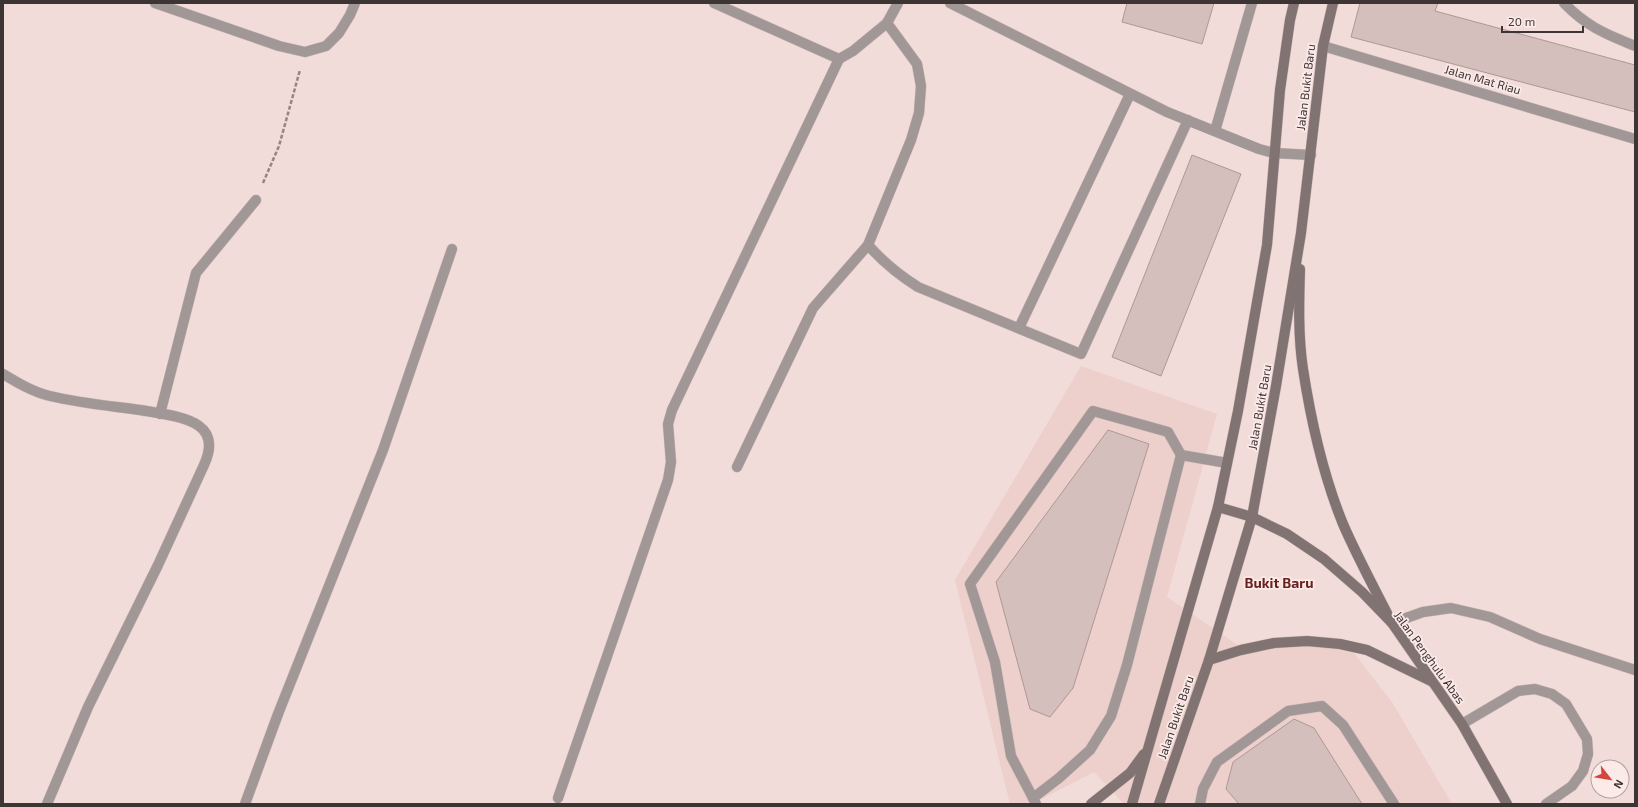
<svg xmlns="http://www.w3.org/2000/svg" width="1638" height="807" viewBox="0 0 1638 807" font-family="'Exo 2',sans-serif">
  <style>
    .built { fill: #edcfcb }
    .building { fill: #d5bfbc; stroke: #ad9895 }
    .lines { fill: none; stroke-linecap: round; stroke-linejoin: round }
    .service-casing { stroke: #cebbb8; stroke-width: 11 }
    .minor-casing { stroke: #cebbb8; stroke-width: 11 }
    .secondary-casing { stroke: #cebbb8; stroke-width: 11 }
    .path { stroke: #958684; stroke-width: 2.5; stroke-dasharray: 4 2; stroke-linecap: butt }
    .service { stroke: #a09796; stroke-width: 10 }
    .minor { stroke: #a09796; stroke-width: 10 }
    .secondary { stroke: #817371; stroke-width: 10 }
    .labels { text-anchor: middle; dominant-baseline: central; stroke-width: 3.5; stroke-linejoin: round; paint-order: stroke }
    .street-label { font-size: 12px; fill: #3d3534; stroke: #fceae8 }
    .quarter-label { font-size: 14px; font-weight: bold; fill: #68231f; stroke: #fceae8 }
  </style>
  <rect width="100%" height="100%" fill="#f2dcd9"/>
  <!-- built -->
  <polygon class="built" points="1081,366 1217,414 1167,597 1242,648 1288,637 1343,639 1392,702 1452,804 1124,804 1094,772 1032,804 1010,804 955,580"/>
  <!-- building -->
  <g class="building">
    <polygon points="1127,3 1214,3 1202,44 1122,22"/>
    <polygon points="1360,3 1438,3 1435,11 1635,65 1635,112 1351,37"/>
    <polygon points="1192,155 1241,174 1161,376 1112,357"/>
    <polygon points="1108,430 1149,444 1073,688 1050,717 1030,709 996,582"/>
    <polygon points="1294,719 1314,728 1362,804 1239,804 1226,789 1233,762"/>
  </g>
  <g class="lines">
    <!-- service casing -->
    <g class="service-casing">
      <g id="service">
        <path d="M1564 3C1587 27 1606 34 1635 46"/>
        <path d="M887 23 917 64 921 86 919 113 911 140 868 245C883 262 899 275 918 287L1081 354 1188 120"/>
        <polyline points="1215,131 1252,3"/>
        <polyline points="1019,328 1130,94"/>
        <polyline points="737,467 813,308 868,245"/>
        <polyline points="1462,724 1518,691 1535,689 1552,694 1566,704 1587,739 1588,754 1583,771 1572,786 1546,804"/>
        <polyline points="558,798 668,480 671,462 668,424 672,410 839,59"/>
      </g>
    </g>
    <!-- minor casing -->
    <g class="minor-casing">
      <g id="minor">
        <polyline points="155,3 279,46 305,52 326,46 339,33 350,15 355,3"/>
        <polyline points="714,3 839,59 853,51 887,23 898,3"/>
        <polyline points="950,3 1167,112 1259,149 1274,153 1311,155"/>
        <polyline points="1323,46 1635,139"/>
        <path d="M3 374C18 383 33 392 50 396 79 403 111 406 140 410 157 413 186 416 199 426 213 436 210 452 204 465L158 565 88 707 47 804"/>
        <polyline points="160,414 196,273 256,200"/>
        <polyline points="1392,623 1423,612 1451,608 1490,617 1540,639 1635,670"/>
        <polyline points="1033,798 1011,756 995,662 970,584 1093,411 1168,432 1181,455"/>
        <polyline points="245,804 278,714 383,450 452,249"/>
        <polyline points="1036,804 1033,798 1059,778 1090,750 1111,716 1127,665 1181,455 1227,463"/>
        <polyline points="1200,804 1203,789 1217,762 1288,711 1322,706 1343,725 1394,804"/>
      </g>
    </g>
    <!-- secondary casing -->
    <g class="secondary-casing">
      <g id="secondary">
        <path d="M1300 269C1299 302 1298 336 1303 369 1311 421 1323 475 1343 524 1356 554 1372 584 1387 613"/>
        <polyline points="1218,507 1252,517 1287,534 1324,559 1362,592 1392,623 1462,724 1507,804"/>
        <polyline points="1209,660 1241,650 1274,643 1307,641 1340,644 1367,650 1431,681"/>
        <polyline points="1091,804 1130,773 1144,754"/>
        <polyline points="1132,804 1218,507 1238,411 1267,245 1280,90 1290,20 1294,3"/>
        <polyline points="1159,804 1209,660 1252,517 1276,386 1301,233 1323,46 1333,3"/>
      </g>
    </g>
    <!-- path -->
    <polyline class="path" points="263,183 279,146 300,70"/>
    <!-- service -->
    <use href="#service" class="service"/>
    <!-- minor -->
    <use href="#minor" class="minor"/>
    <!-- secondary -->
    <use href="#secondary" class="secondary"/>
  </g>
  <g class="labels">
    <!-- street labels -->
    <g class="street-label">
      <text transform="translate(1483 79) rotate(16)">Jalan Mat Riau</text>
      <text transform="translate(1305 87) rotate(-83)">Jalan Bukit Baru</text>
      <text transform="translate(1259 407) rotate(-80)">Jalan Bukit Baru</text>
      <text transform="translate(1430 657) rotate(54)">Jalan Penghulu Abas</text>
      <text transform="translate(1175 717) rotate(-71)">Jalan Bukit Baru</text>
    </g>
    <!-- quarter labels -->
    <g class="quarter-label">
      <text x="1279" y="582">Bukit Baru</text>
    </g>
  </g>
  <!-- border -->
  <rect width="1638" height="807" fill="none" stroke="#3d3534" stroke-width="8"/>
  <!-- north arrow -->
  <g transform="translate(1610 779) rotate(121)"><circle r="19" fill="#fceae8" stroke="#b0a2a0"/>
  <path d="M0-3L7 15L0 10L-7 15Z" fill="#d4453f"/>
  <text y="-6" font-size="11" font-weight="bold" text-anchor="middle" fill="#3d3534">N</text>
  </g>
  <!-- scale -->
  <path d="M1502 26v6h81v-6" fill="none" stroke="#3d3534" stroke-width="2"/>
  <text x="1508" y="26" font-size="12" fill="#3d3534" stroke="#fceae8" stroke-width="3" paint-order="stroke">20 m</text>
</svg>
